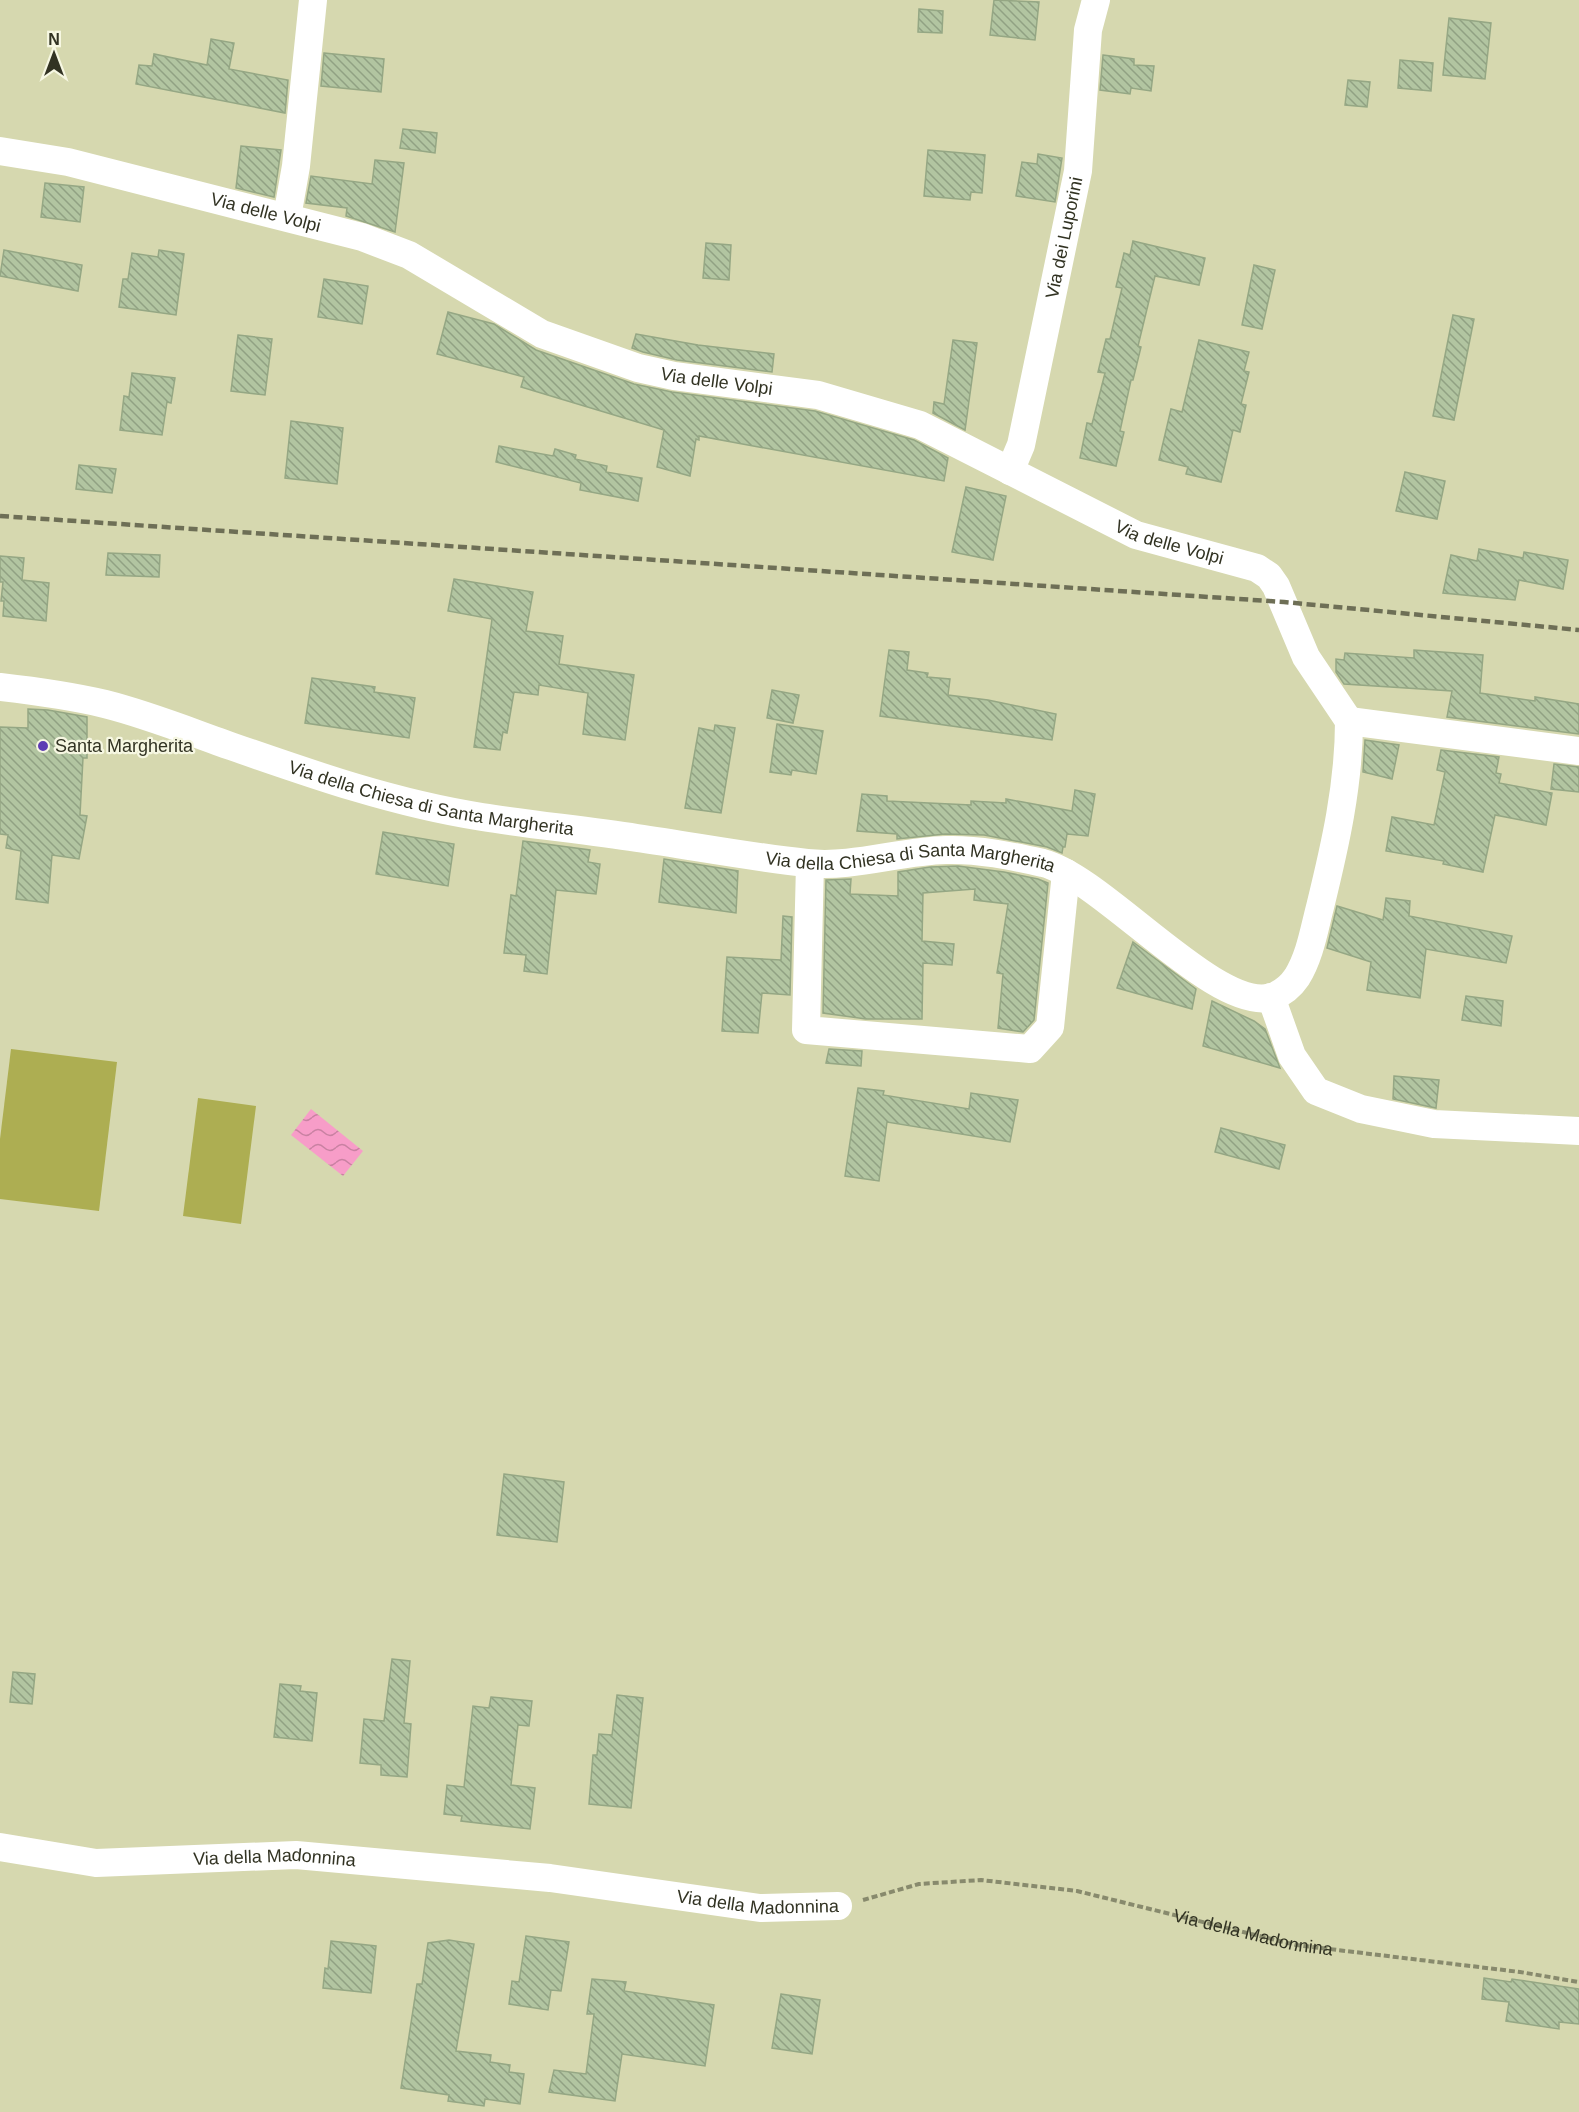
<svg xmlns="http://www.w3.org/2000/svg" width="1579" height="2112" viewBox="0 0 1579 2112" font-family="Helvetica,sans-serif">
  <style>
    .pitch { fill: #adae52 }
    .water { fill: url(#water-waves) }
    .building { fill: url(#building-back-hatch); stroke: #95a784; stroke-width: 1.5 }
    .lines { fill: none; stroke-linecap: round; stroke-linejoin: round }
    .path { stroke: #888a6d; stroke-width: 4; stroke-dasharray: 6 3; stroke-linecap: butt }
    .minor { stroke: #fff; stroke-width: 28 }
    .rail { stroke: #6e6f56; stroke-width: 4.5; stroke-dasharray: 9 4.5; stroke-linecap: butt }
    .poi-dot { fill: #5d3cb4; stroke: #f6f7e2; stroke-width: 2 }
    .labels { text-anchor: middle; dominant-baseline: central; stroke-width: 4.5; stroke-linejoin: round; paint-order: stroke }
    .street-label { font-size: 18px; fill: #323323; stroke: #f6f7e2 }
    .poi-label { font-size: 18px; fill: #323323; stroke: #f6f7e2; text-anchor: start }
  </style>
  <defs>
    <pattern id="water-waves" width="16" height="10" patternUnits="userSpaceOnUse" patternTransform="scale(1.5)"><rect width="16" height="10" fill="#f79dc8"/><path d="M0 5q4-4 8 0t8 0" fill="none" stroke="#c981a2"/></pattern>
    <pattern id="building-back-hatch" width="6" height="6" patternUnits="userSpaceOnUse" patternTransform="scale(1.5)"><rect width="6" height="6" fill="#b2c5a1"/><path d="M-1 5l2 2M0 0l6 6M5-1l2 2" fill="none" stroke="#91a183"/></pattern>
  </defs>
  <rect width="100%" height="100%" fill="#d6d8af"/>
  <!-- pitch -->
  <g class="pitch">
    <polygon points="11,1049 117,1062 99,1211 0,1199 0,1139"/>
    <polygon points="198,1098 256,1106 241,1224 183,1216"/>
  </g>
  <!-- water -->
  <polygon class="water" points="311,1109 363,1151 343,1176 291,1135"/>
  <!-- building -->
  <g class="building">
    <polygon points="994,0 1039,2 1035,40 990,35"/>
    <polygon points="919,9 943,11 942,33 918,32"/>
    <polygon points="1449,18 1491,23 1485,79 1443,75"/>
    <polygon points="211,39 234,43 229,69 288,80 285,113 136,84 139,65 152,66 154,54 207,65"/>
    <polygon points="324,53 384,59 381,92 321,86"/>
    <polygon points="1103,55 1134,59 1134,65 1154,66 1151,91 1131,88 1130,94 1100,90"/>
    <polygon points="1400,60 1433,63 1431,91 1398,88"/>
    <polygon points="1348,80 1370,82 1367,107 1345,105"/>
    <polygon points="403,129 437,133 435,153 400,148"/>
    <polygon points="241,146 281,150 274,197 236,188"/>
    <polygon points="928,150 985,155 982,193 971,192 970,200 924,196"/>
    <polygon points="1038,154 1062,158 1055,202 1016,196 1022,162 1037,164"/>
    <polygon points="375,160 404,163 395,232 346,216 347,208 306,203 311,176 372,184"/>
    <polygon points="45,183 84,187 80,222 41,217"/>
    <polygon points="1133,241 1205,258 1199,285 1155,276 1138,346 1141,347 1133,380 1131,380 1120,431 1124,432 1116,466 1080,458 1087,423 1092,424 1105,373 1098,372 1106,339 1110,339 1122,288 1116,287 1124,253 1130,255"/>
    <polygon points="706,243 731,245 729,280 703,278"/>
    <polygon points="4,250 82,265 78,291 0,276"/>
    <polygon points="159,250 184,254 176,315 119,307 123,279 128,279 132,253 158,257"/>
    <polygon points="1254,265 1275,270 1262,329 1242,325"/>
    <polygon points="324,279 368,286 362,324 318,317"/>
    <polygon points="448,312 494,324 536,350 634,384 672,392 815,411 914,440 948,458 944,481 699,436 699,440 696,439 690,476 657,467 664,430 521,387 524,377 437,354"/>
    <polygon points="1453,315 1474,319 1454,420 1433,416"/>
    <polygon points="636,334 698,345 774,354 772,372 677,360 643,352 632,348"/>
    <polygon points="238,335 272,339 265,395 231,391"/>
    <polygon points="953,340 977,343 965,430 933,413 934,402 944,404"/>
    <polygon points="1199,340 1249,352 1244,371 1249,372 1241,404 1246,405 1240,432 1233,430 1221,482 1186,474 1188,467 1159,460 1171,409 1182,412"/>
    <polygon points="132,373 175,378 171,403 167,402 162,435 120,430 124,396 129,397"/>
    <polygon points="291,421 343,428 337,484 285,478"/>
    <polygon points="499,446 553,456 555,449 576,455 575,459 607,466 606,472 642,478 638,501 580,490 581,483 496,462"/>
    <polygon points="79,465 116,469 112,493 76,489"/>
    <polygon points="1405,472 1445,481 1437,519 1396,511"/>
    <polygon points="966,487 1006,496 993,560 952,552"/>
    <polygon points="1479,549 1523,558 1524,552 1568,560 1563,589 1519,580 1515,600 1443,593 1451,555 1477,561"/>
    <polygon points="108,553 160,555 159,577 106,575"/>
    <polygon points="0,556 24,558 22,580 49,583 46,621 3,616 4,601 1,601 3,582 0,582"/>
    <polygon points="454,579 533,592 526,631 563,636 559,664 634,675 625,740 583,734 588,693 539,685 538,695 514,692 507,733 503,732 500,750 474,747 492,619 448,611"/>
    <polygon points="889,650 909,652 907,670 928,673 927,677 950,679 948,695 988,700 1056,714 1052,740 880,716"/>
    <polygon points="1414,650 1483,655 1480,693 1535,701 1535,697 1579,704 1579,734 1447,717 1452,691 1344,684 1336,672 1336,659 1344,660 1345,653 1414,658"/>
    <polygon points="312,678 375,687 374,692 415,698 409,738 305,723"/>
    <polygon points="772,690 799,695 793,723 767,718"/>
    <polygon points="28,709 48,710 87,717 87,758 83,758 80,815 87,816 79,859 52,855 48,903 16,899 21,851 6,848 8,835 0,834 0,727 28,728"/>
    <polygon points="777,724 823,731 816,774 792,770 791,775 770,772"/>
    <polygon points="715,725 735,728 721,813 685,808 699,728 714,731"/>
    <polygon points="1365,740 1399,745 1392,779 1363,772"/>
    <polygon points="1441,750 1499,757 1496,773 1501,774 1499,783 1552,793 1546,825 1495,815 1483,872 1443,864 1444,861 1386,851 1392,817 1434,825 1445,772 1437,770"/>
    <polygon points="1554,764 1579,767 1579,792 1551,789"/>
    <polygon points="1075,790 1095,794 1088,836 1067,834 1065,847 1063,847 1062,853 1047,847 984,835 945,834 897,839 897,834 857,831 862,794 887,796 887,801 971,805 971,801 1006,803 1006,799 1072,811"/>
    <polygon points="383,832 454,844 448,886 376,874"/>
    <polygon points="523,841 590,850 588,862 600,864 596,894 556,890 547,974 524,971 526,955 504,953 511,895 516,896"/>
    <polygon points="664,859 738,871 736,913 659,902"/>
    <polygon points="958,866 1004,872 1038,879 1048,883 1034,1020 1023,1032 998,1028 1003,974 997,973 1008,904 974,900 975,889 923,893 922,941 954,944 952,965 923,963 922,1019 866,1019 823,1013 826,880 851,879 850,894 898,896 898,872 930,867"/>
    <polygon points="1386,898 1410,901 1409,916 1512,936 1506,963 1426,949 1420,998 1367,990 1371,962 1327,948 1337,906 1383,920"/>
    <polygon points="783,916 792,917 790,995 762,993 758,1033 722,1031 727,957 781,960"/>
    <polygon points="1133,942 1196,989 1192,1009 1117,988"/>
    <polygon points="1466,996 1503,1001 1501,1026 1462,1020"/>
    <polygon points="1212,1001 1254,1021 1265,1029 1280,1068 1203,1046"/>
    <polygon points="829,1049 862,1051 861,1066 826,1063"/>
    <polygon points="1394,1076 1439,1080 1436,1108 1393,1099"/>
    <polygon points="858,1088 884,1091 883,1095 969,1109 971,1093 1018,1100 1010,1142 887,1122 879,1181 845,1176"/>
    <polygon points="1221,1128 1285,1145 1279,1169 1215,1152"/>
    <polygon points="504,1474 564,1482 557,1542 497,1535"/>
    <polygon points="392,1659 410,1661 404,1723 411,1724 407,1777 381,1775 381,1765 360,1763 364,1719 384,1721"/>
    <polygon points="13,1672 35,1674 32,1704 10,1702"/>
    <polygon points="280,1684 301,1686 300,1691 317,1693 312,1741 274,1737"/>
    <polygon points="617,1695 643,1698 631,1808 589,1804 593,1755 597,1755 599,1734 612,1735"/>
    <polygon points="491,1697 532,1701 529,1726 518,1725 511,1785 535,1788 530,1829 461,1821 462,1816 444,1814 447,1785 464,1787 473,1706 489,1708"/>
    <polygon points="526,1936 569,1942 561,1991 551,1990 548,2010 509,2004 512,1981 519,1982"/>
    <polygon points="449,1940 474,1944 456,2051 491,2055 490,2062 510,2065 509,2072 524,2074 520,2104 485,2099 484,2106 448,2101 449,2095 401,2088 417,1984 422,1984 428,1943"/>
    <polygon points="331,1941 376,1946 371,1993 323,1988 325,1968 328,1969"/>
    <polygon points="1484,1978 1511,1982 1512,1979 1579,1989 1579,2024 1559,2022 1559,2029 1506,2021 1509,2002 1482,1999"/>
    <polygon points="592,1979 626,1982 624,1991 714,2005 705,2066 622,2054 615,2101 549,2092 554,2070 586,2074 594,2014 587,2014"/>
    <polygon points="781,1994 820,2000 812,2054 772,2048"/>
  </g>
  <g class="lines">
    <!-- path -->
    <path class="path" id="s1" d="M863 1900 919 1884 981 1880 1077 1891 1296 1945 1520 1972 1579 1982"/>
    <!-- minor -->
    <g class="minor">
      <path id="s2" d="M0 151 68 162 362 237 409 255 542 334 638 368 674 376 818 395 920 425 1136 535 1257 568 1269 576 1276 586 1306 657 1349 721"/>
      <polyline points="287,217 296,166 313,0"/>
      <path id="s3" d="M1010 471 1021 445 1078 171 1088 30 1096 0"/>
      <path id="s4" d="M0 687C35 691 71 696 105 704 145 714 183 729 222 743 308 773 392 803 482 817 533 825 585 830 637 838 693 846 750 857 807 863 853 868 900 851 946 850 978 849 1012 856 1043 863 1103 878 1217 1014 1272 997 1283 993 1291 986 1297 977 1310 956 1314 930 1320 907 1335 846 1349 785 1349 721"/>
      <polyline points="1349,721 1579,751"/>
      <polyline points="810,864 806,1030 1030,1049 1050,1027 1066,873"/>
      <polyline points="1271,997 1292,1056 1316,1091 1361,1109 1434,1124 1579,1131"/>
      <path id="s5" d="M0 1847 96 1863 296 1855 550 1878 760 1908 838 1906"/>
    </g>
    <!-- rail -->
    <polyline class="rail" points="0,516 1284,602 1579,630"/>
  </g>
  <!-- markers -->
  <circle class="poi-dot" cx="43" cy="746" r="6"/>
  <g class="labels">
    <!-- street labels -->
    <g class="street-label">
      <text stroke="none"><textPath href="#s2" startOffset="273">Via delle Volpi</textPath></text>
      <text stroke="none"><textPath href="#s3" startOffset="240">Via dei Luporini</textPath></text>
      <text stroke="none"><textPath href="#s2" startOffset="759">Via delle Volpi</textPath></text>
      <text stroke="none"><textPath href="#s2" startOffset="1244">Via delle Volpi</textPath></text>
      <text stroke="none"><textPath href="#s4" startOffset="447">Via della Chiesa di Santa Margherita</textPath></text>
      <text stroke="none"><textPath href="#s4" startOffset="933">Via della Chiesa di Santa Margherita</textPath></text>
      <text stroke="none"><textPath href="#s5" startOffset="276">Via della Madonnina</textPath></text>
      <text stroke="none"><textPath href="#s5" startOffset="762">Via della Madonnina</textPath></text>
      <text stroke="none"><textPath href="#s1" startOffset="398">Via della Madonnina</textPath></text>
    </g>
    <!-- poi labels -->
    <g class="poi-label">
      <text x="55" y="746">Santa Margherita</text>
    </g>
  </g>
  <!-- north arrow -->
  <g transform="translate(54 54)" stroke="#f6f7e2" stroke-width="4.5" paint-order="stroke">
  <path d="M0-4.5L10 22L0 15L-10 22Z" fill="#323323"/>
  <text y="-9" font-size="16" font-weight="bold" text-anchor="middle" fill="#323323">N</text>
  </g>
</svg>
